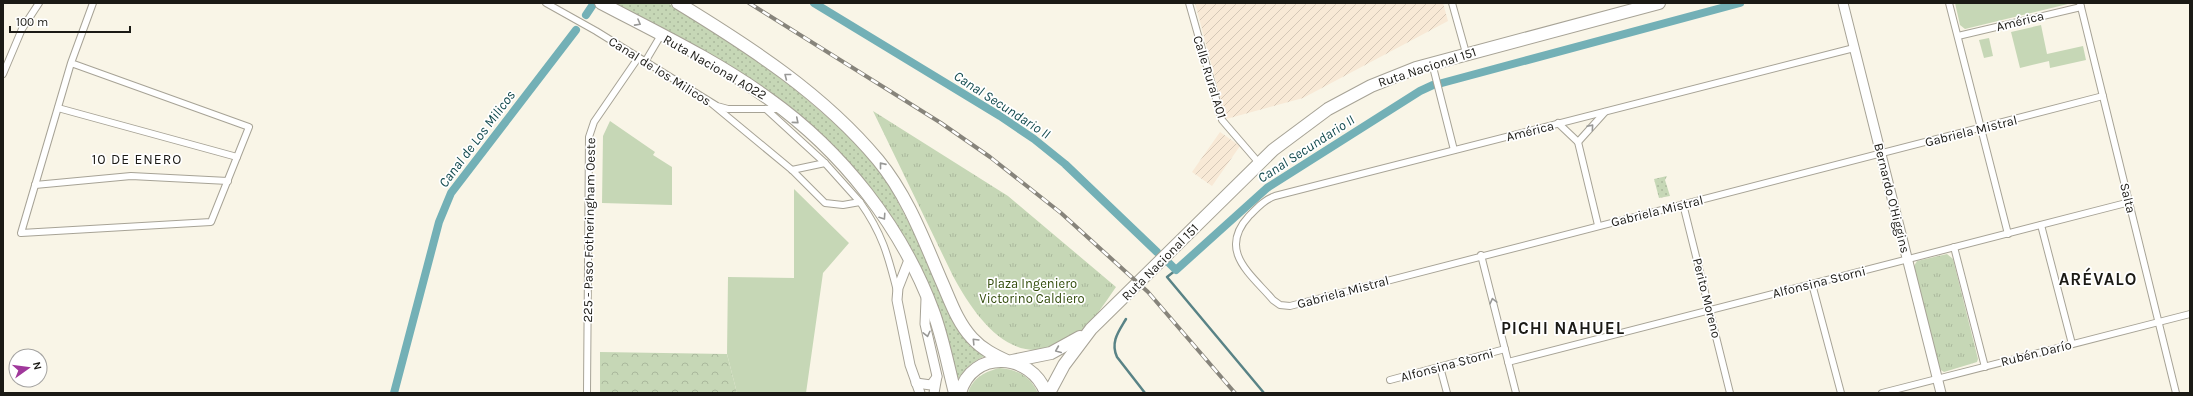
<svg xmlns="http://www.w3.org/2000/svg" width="2193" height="396" viewBox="0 0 2193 396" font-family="Karla,sans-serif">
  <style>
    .industrial { fill: url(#industrial-furrows) }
    .grass { fill: #c6d7b6 }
    .forest { fill: url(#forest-crowns) }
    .park { fill: url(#park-tufts) }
    .garden { fill: url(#garden-dots) }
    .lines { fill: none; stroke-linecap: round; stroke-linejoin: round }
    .stream { stroke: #598386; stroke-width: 2.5 }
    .canal { stroke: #73b0b6; stroke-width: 8 }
    .street-casing { stroke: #a7a396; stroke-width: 8 }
    .secondary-casing { stroke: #a7a396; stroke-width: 11 }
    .highway-casing { stroke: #a7a396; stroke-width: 14 }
    .street { stroke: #fff; stroke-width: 6 }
    .secondary { stroke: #fff; stroke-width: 9 }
    .highway { stroke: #fff; stroke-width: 12 }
    .rail-casing { stroke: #87847b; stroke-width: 4 }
    .rail { stroke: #fff; stroke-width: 2.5; stroke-dasharray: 8; stroke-linecap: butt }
    .oneway { stroke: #989896 }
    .labels { text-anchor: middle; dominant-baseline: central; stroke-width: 3.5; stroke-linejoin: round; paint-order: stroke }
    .street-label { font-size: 13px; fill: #1b1a15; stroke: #fff }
    .park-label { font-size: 13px; fill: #324c0b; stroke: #fff }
    .water-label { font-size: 14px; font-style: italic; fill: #124a4e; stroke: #fff }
    .neighbourhood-label { font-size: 14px; letter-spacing: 1px; fill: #1b1a15; stroke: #fff }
    .district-label { font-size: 17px; font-weight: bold; letter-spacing: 1px; fill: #1b1a15; stroke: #fff }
  </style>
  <defs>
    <pattern id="industrial-furrows" width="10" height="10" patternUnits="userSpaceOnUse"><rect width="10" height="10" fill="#f8e9d6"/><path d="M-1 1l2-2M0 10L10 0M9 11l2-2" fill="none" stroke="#d4c7b7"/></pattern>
    <pattern id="forest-crowns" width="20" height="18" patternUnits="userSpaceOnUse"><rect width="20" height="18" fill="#c6d7b6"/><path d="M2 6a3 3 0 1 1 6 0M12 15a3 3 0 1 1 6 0" fill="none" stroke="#aab89c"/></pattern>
    <pattern id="park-tufts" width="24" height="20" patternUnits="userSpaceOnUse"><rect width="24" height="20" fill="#c6d7b6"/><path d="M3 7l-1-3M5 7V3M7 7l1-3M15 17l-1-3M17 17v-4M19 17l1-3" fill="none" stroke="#aab89c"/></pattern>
    <pattern id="garden-dots" width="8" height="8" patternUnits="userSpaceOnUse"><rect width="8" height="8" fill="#c6d7b6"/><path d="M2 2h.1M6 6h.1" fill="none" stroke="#aab89c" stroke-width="1.8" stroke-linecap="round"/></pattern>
  </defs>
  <rect width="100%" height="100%" fill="#f9f5e7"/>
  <!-- industrial -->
  <g class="industrial">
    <polygon points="1195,3 1443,3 1448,21 1303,98 1226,119"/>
    <polygon points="1220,132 1240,146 1212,186 1192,172"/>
  </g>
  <!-- grass -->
  <g class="grass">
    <polygon points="1955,3 2072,3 1965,29 1960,25"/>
    <polygon points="2041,25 2047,54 2083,46 2086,60 2050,68 2049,61 2020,68 2011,32"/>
    <polygon points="1989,38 1993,56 1984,58 1979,40"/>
    <polygon points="610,121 655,152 653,155 672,167 672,205 602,203 603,136"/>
    <polygon points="794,189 849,243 823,273 806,393 737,393 727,354 728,277 794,278"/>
  </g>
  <!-- forest -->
  <polygon class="forest" points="600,352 727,354 737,393 600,393"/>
  <!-- park -->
  <g class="park">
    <path d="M873 111 1008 196 1116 287C1104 304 1092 324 1075 336 1017 376 978 322 953 276Z"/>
    <polygon points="1947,254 1953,259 1978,359 1977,362 1944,372 1939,369 1914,266 1917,261"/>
    <path d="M1000 368C1018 370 1030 376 1038 393H968C972 378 986 371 1000 368Z"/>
  </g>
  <!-- garden -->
  <g class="garden">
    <path d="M610 3H668L745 51 783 79 840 128 868 155 889 185 912 229 956 327 970 346 985 356C971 362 963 370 956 383L928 286 820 134 786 104 767 91Z"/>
    <polygon points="1667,176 1665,180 1670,196 1659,198 1654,179"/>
  </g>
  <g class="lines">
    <!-- stream -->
    <g class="stream">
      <polyline points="1176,270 1167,277 1264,393"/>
      <path d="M1126 319C1119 331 1110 342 1117 357L1145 393"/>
    </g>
    <!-- canal -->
    <g class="canal">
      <polyline points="814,3 1000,116 1034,139 1065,164 1157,252"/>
      <polyline points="586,15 594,3"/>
      <polyline points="1442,83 1740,3"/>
      <polyline points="1167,261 1176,270 1267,188 1420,91 1433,85"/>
      <polyline points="394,393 439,222 451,193 576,30"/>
    </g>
    <!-- street casing -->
    <g class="street-casing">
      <g id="street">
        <polyline points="546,3 596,31 717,106 728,109 780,109"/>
        <polyline points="1189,3 1222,120 1259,163"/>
        <polyline points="1452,3 1466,53"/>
        <polyline points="1949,3 2008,234"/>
        <polyline points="2080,3 2176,393"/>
        <polyline points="1958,36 2081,7"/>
        <path d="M1854 48 1275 196C1264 200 1257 208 1249 216 1217 251 1251 274 1273 300L1280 305 1290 306 2103 96"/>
        <polyline points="645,62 661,35"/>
        <polyline points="71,63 249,127 211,222 21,233 71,63 93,3"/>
        <polyline points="1432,63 1454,150"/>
        <polyline points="3,74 22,29 39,3"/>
        <path d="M711 103 792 170 825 203 843 205 860 202C882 233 888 255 897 291"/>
        <polyline points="58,108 237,157"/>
        <polyline points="766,109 825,163 860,202"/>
        <polyline points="1558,123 1578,142 1598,225"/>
        <polyline points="1578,142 1605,112"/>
        <polyline points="792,170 825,163"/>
        <polyline points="35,185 131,176 228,181"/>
        <polyline points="1683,204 1730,393"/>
        <polyline points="2041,225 2072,344"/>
        <polyline points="1954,247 1985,367"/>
        <polyline points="1481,255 1516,393"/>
        <polyline points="1812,284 1841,393"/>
        <polyline points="1508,362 2130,202"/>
        <polyline points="1440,367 1447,393"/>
        <polyline points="1390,380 1505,349"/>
        <polyline points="587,393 589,137 594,122 638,58"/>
        <polyline points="1882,393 2190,314"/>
      </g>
    </g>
    <!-- secondary casing -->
    <g class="secondary-casing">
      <g id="secondary">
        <polyline points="1843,3 1941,393"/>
        <polyline points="909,260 898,288 897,300 910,365 920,393"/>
        <polyline points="926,299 925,324 937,376 934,393"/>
        <polyline points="916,383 931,385 937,377"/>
      </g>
    </g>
    <!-- highway casing -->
    <g class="highway-casing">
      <g id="highway">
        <path d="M601 3C658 33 717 61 769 99 842 151 902 227 933 311 943 338 948 366 955 393"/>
        <path d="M678 3C750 47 823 94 878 160 907 195 923 238 941 280 950 300 957 322 972 338 982 349 994 355 1007 361"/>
        <polyline points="1012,361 1051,353 1080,337"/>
        <path d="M960 393C972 349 1031 352 1046 393"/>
        <polyline points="1049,393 1064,365 1091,329 1273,150 1328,109 1371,86 1416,68 1659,3"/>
      </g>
    </g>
    <!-- street -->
    <use href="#street" class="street"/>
    <!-- secondary -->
    <use href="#secondary" class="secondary"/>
    <!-- highway -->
    <use href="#highway" class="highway"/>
    <!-- rail casing -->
    <g class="rail-casing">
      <polyline id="rail" points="749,3 941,123 990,157 1061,213 1148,292 1235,393"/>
    </g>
    <!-- rail -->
    <use href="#rail" class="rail"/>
  </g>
  <!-- one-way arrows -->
  <defs><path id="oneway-chevron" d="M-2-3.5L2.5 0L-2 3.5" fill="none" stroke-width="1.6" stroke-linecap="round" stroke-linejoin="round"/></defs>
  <g class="oneway">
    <use href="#oneway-chevron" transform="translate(638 23) rotate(29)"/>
    <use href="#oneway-chevron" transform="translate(787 76) rotate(-142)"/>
    <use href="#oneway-chevron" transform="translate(796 121) rotate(40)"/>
    <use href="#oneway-chevron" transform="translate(1591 127) rotate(-49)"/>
    <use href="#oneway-chevron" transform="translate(882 165) rotate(-129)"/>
    <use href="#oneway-chevron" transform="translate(883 217) rotate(56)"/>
    <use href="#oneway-chevron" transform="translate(1493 301) rotate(-104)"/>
    <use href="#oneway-chevron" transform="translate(927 334) rotate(77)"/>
    <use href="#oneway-chevron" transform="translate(975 341) rotate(-134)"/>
    <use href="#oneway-chevron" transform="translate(1058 350) rotate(157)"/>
  </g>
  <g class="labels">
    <!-- street labels -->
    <g class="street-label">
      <text transform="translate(2020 21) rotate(-14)">América</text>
      <text transform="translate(715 67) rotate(30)">Ruta Nacional A022</text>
      <text transform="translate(1427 67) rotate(-18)">Ruta Nacional 151</text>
      <text transform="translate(660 71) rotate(32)">Canal de los Milicos</text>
      <text transform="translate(1210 77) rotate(73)">Calle Rural A01</text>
      <text transform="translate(1530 131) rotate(-14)">América</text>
      <text transform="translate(1971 131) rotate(-14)">Gabriela Mistral</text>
      <text transform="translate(1892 198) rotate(76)">Bernardo O'Higgins</text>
      <text transform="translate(2128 198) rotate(76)">Salta</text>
      <text transform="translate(1657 211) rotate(-14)">Gabriela Mistral</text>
      <text transform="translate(589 230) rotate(-89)">225 - Paso Fotheringham Oeste</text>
      <text transform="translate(1160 262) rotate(-45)">Ruta Nacional 151</text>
      <text transform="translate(1819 282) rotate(-14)">Alfonsina Storni</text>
      <text transform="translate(1343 292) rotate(-15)">Gabriela Mistral</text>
      <text transform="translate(1707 298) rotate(76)">Perito Moreno</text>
      <text transform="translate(2036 353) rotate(-14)">Rubén Darío</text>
      <text transform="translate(1447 365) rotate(-15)">Alfonsina Storni</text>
    </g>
    <!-- park labels -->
    <g class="park-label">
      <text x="1032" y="283">Plaza Ingeniero<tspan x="1032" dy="15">Victorino Caldiero</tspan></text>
    </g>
    <!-- water labels -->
    <g class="water-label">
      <text transform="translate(1002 105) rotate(33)">Canal Secundario II</text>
      <text transform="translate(477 139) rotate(-53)">Canal de Los Milicos</text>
      <text transform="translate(1306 149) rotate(-33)">Canal Secundario II</text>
    </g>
    <!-- neighbourhood labels -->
    <g class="neighbourhood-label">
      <text x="137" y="159">10 DE ENERO</text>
    </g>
    <!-- district labels -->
    <g class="district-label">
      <text x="2098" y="279">ARÉVALO</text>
      <text x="1563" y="328">PICHI NAHUEL</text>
    </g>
  </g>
  <!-- border -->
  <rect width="2193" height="396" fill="none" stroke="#1b1a15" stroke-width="8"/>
  <!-- north arrow -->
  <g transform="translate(28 368) rotate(76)"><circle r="19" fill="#ffffff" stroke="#a4a3a1"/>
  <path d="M0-3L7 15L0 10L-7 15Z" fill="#a0389b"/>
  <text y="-6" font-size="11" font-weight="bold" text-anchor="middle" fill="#1b1a15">N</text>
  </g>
  <!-- scale -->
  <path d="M10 26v6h120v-6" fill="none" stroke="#1b1a15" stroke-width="2"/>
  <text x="16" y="26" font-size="12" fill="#1b1a15" stroke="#ffffff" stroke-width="3" paint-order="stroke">100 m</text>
</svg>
